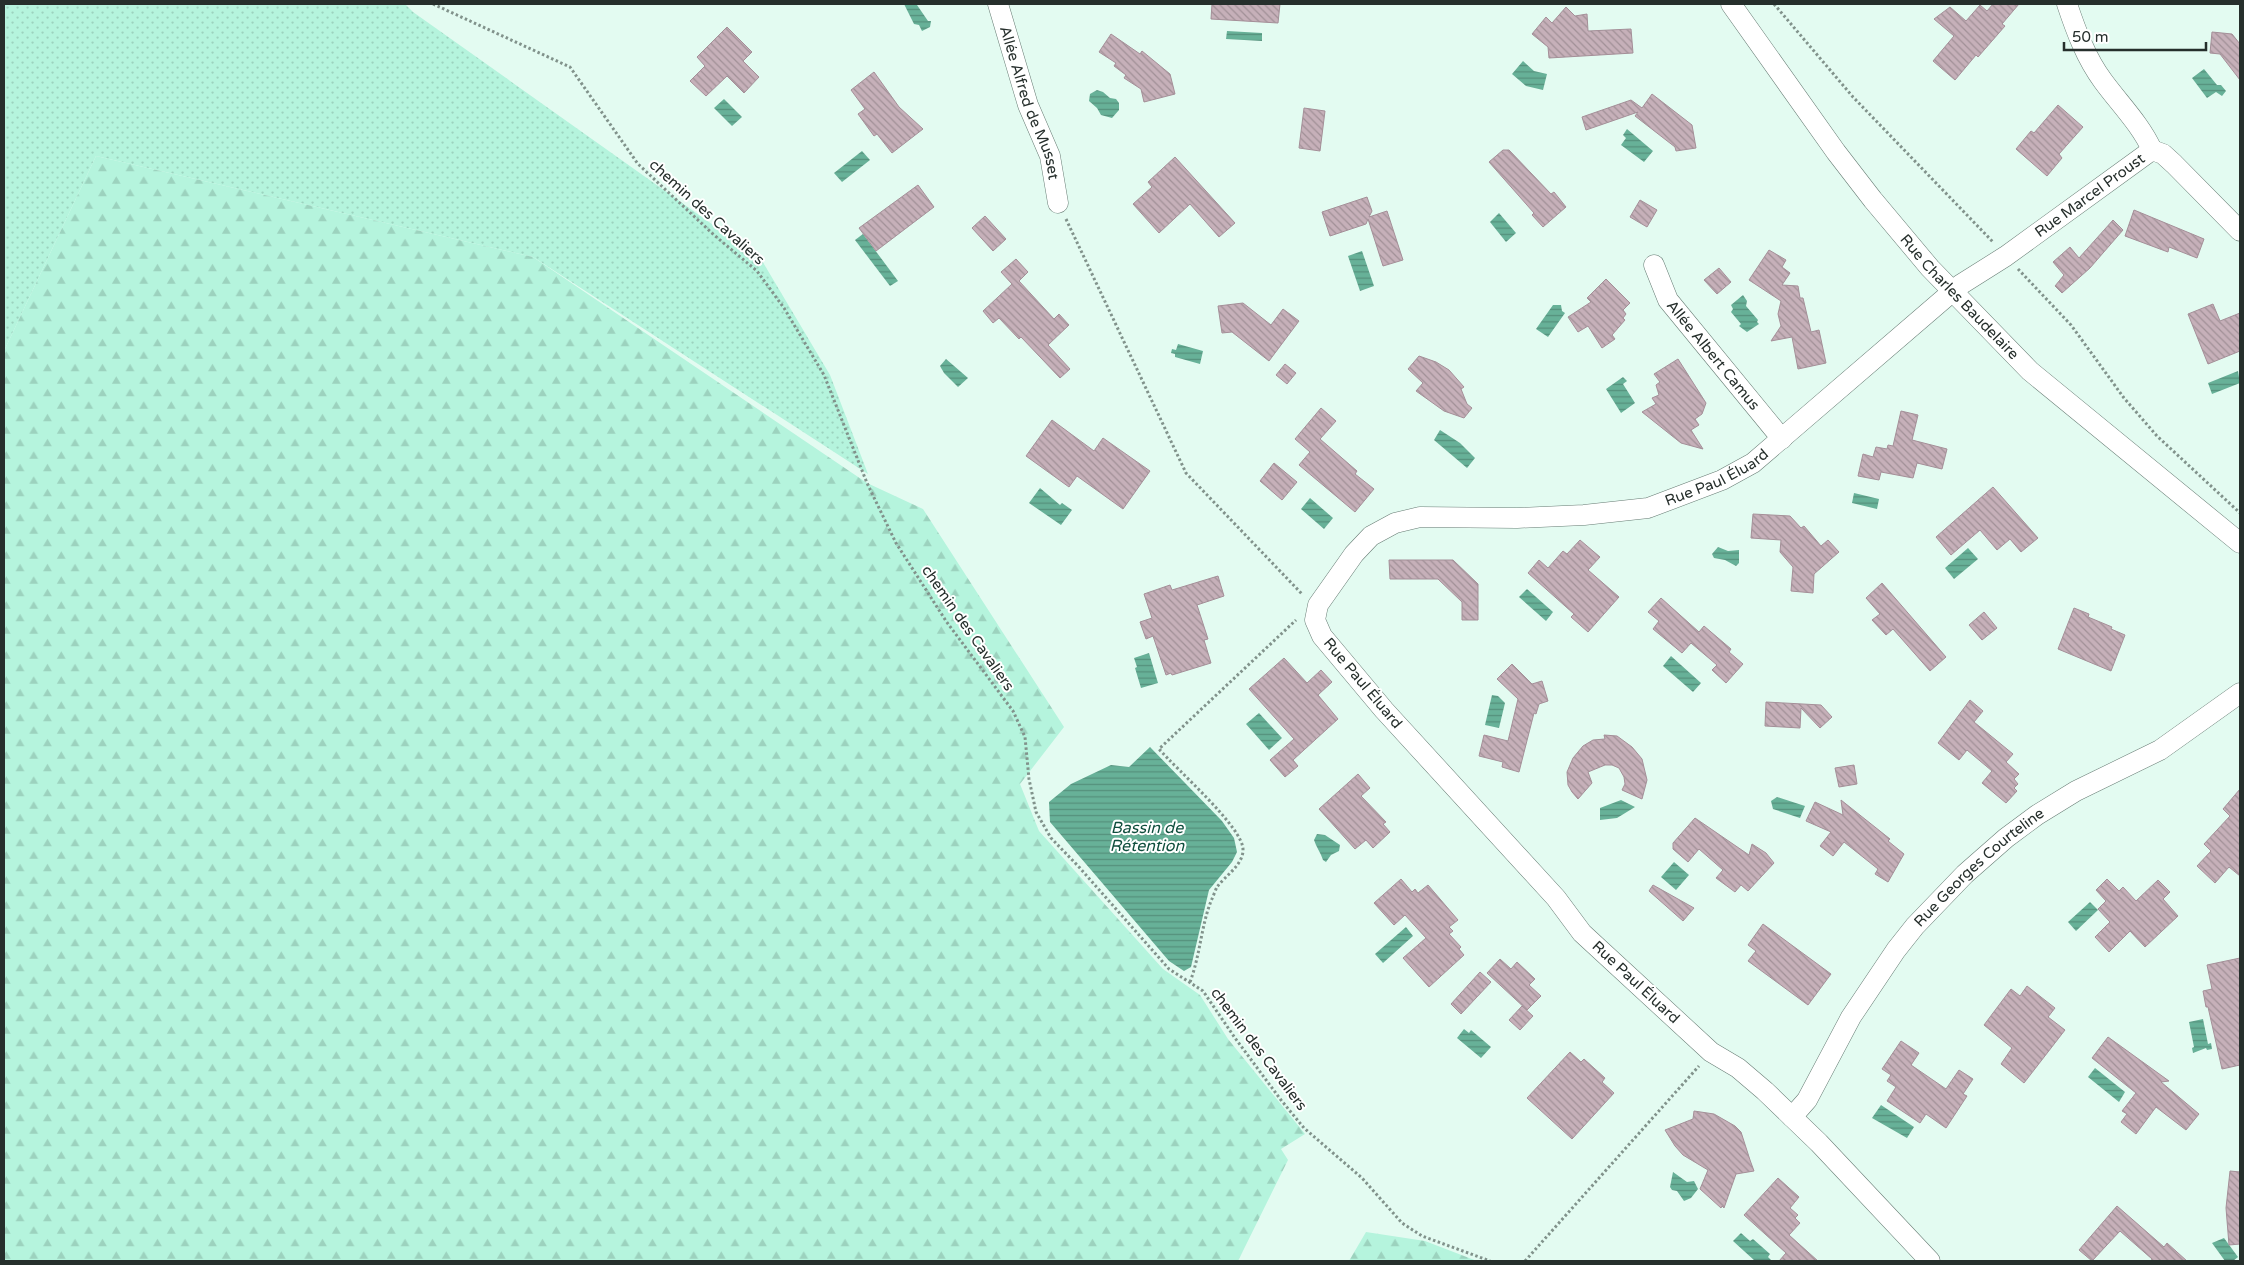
<svg xmlns="http://www.w3.org/2000/svg" width="2244" height="1265" viewBox="0 0 2244 1265" font-family="'Varela Round',sans-serif">
  <style>
    .grass { fill: url(#grass-dots) }
    .forest { fill: url(#forest-firs) }
    .water { fill: url(#water-rules) }
    .building { fill: url(#building-back-hatch); stroke: #a48f98 }
    .lines { fill: none; stroke-linecap: round; stroke-linejoin: round }
    .minor-casing { stroke: #677c74; stroke-width: 21 }
    .path { stroke: #81928b; stroke-width: 3; stroke-dasharray: 2.5 2.5; stroke-linecap: butt }
    .minor { stroke: #fff; stroke-width: 20 }
    .labels { text-anchor: middle; dominant-baseline: central; stroke-width: 4; stroke-linejoin: round; paint-order: stroke }
    .street-label { font-size: 15px; fill: #262f2c; stroke: #fff }
    .water-label { font-size: 16px; font-style: italic; fill: #0f4e3d; stroke: #fff }
  </style>
  <defs>
    <pattern id="grass-dots" width="8" height="8" patternUnits="userSpaceOnUse" patternTransform="scale(1.25)"><rect width="8" height="8" fill="#b5f4dd"/><path d="M2 2h.1M6 6h.1" fill="none" stroke="#9cd2be" stroke-width="1.8" stroke-linecap="round"/></pattern>
    <pattern id="forest-firs" width="22" height="20" patternUnits="userSpaceOnUse" patternTransform="scale(1.25)"><rect width="22" height="20" fill="#b5f4dd"/><path d="M5 1l3.5 6h-7zM16 11l3.5 6h-7z" fill="#9cd2be"/></pattern>
    <pattern id="water-rules" width="6" height="5" patternUnits="userSpaceOnUse" patternTransform="scale(1.25)"><rect width="6" height="5" fill="#67b198"/><path d="M0 2.5h6" fill="none" stroke="#55907c"/></pattern>
    <pattern id="building-back-hatch" width="6" height="6" patternUnits="userSpaceOnUse" patternTransform="scale(1.25)"><rect width="6" height="6" fill="#c6b0b9"/><path d="M-1 5l2 2M0 0l6 6M5-1l2 2" fill="none" stroke="#a19097"/></pattern>
  </defs>
  <rect width="100%" height="100%" fill="#e3fbf1"/>
  <!-- grass -->
  <polygon class="grass" points="4,4 405,4 413,12 761,259 830,375 868,474 533,257 96,156 4,351"/>
  <!-- forest -->
  <g class="forest">
    <polygon points="96,156 533,257 867,483 923,509 1064,727 1020,784 1039,831 1163,969 1200,995 1228,1039 1305,1134 1281,1149 1288,1160 1238,1261 4,1261 4,351"/>
    <polygon points="1366,1232 1425,1241 1477,1261 1349,1261"/>
  </g>
  <!-- water -->
  <g class="water">
    <polygon points="904,4 917,5 928,21 931,21 930,27 922,31 919,25 914,24"/>
    <polygon points="1227,31 1262,33 1262,41 1226,39"/>
    <polygon points="1523,61 1534,71 1547,74 1543,90 1526,86 1512,74"/>
    <polygon points="2204,69 2217,85 2221,85 2226,91 2222,96 2216,92 2207,98 2192,78"/>
    <polygon points="1097,90 1103,92 1110,98 1116,99 1119,103 1119,110 1112,118 1101,115 1097,108 1089,101 1090,94"/>
    <polygon points="724,99 742,117 732,126 714,108"/>
    <polygon points="1627,129 1653,151 1644,162 1621,145 1626,138 1623,135"/>
    <polygon points="862,151 870,160 842,182 834,173"/>
    <polygon points="1499,213 1516,233 1506,242 1490,222"/>
    <polygon points="863,234 898,281 890,286 855,240"/>
    <polygon points="1362,251 1374,286 1360,291 1348,256"/>
    <polygon points="1743,295 1747,301 1746,306 1758,320 1757,322 1759,324 1747,332 1739,326 1741,324 1731,312 1733,309 1731,305"/>
    <polygon points="1553,305 1561,305 1562,311 1565,313 1548,337 1536,329"/>
    <polygon points="1178,344 1203,351 1200,364 1175,357 1175,354 1171,353 1172,349 1176,350"/>
    <polygon points="946,359 968,378 958,387 944,373 940,366"/>
    <polygon points="2238,371 2240,383 2212,394 2208,383"/>
    <polygon points="1623,377 1627,381 1623,384 1635,403 1621,413 1606,389"/>
    <polygon points="1440,430 1460,443 1475,458 1467,468 1434,440"/>
    <polygon points="1040,488 1060,505 1062,503 1072,510 1061,525 1029,503"/>
    <polygon points="1854,493 1879,499 1877,509 1852,503"/>
    <polygon points="1310,498 1333,518 1324,529 1301,509"/>
    <polygon points="1718,547 1728,551 1739,550 1739,563 1736,566 1725,560 1714,558 1712,554"/>
    <polygon points="1968,548 1978,559 1954,579 1945,568"/>
    <polygon points="1527,589 1553,612 1546,621 1519,597"/>
    <polygon points="1149,653 1158,683 1141,688 1135,668 1137,667 1134,658"/>
    <polygon points="1671,656 1701,683 1693,692 1663,666"/>
    <polygon points="1492,695 1498,696 1505,703 1499,728 1485,725"/>
    <polygon points="1259,713 1282,738 1269,750 1246,724"/>
    <polygon points="1150,747 1222,821 1234,838 1237,852 1232,862 1209,890 1191,967 1184,971 1169,961 1050,822 1049,802 1071,784 1111,765 1129,767"/>
    <polygon points="1777,797 1805,806 1800,818 1773,809 1771,801"/>
    <polygon points="1621,800 1635,807 1617,818 1600,820 1600,808"/>
    <path d="M1317 834 1325 835 1340 845 1339 851 1331 855 1326 862 1323 860C1321 853 1316 847 1314 840Z"/>
    <polygon points="1674,862 1689,875 1676,890 1661,877"/>
    <polygon points="2090,902 2098,910 2076,931 2068,922"/>
    <polygon points="1406,927 1413,936 1383,963 1375,954"/>
    <polygon points="2203,1019 2208,1044 2211,1043 2212,1049 2207,1050 2206,1048 2193,1053 2192,1048 2194,1047 2189,1022"/>
    <polygon points="1464,1029 1469,1033 1471,1030 1491,1047 1481,1058 1457,1038"/>
    <polygon points="2095,1068 2125,1092 2119,1102 2088,1077"/>
    <polygon points="1881,1105 1914,1127 1907,1138 1872,1118"/>
    <polygon points="1673,1172 1687,1182 1694,1181 1698,1189 1691,1198 1684,1201 1677,1191 1672,1190 1670,1187"/>
    <polygon points="1741,1233 1750,1241 1753,1239 1770,1254 1768,1257 1772,1261 1755,1261 1733,1241"/>
    <polygon points="2224,1238 2238,1257 2233,1261 2225,1261 2212,1243"/>
  </g>
  <!-- building -->
  <g class="building">
    <polygon points="1212,4 1280,4 1278,23 1211,19"/>
    <polygon points="1993,4 2019,4 2002,24 2005,26 1978,57 1976,55 1955,80 1933,61 1954,36 1934,19 1950,7 1966,21 1980,5 1987,11"/>
    <polygon points="1566,7 1575,16 1587,14 1588,31 1631,29 1633,53 1549,58 1548,47 1532,34 1546,17 1552,23"/>
    <polygon points="727,27 752,52 743,61 759,77 744,93 727,76 706,96 690,81 705,66 697,57"/>
    <polygon points="2212,32 2232,34 2240,44 2240,80 2220,54 2210,53"/>
    <polygon points="1111,34 1140,54 1142,51 1170,74 1175,94 1144,102 1141,89 1124,78 1126,75 1114,66 1116,63 1099,52"/>
    <polygon points="874,72 899,107 923,129 892,153 877,134 874,136 858,114 865,109 851,90"/>
    <polygon points="1652,94 1692,125 1696,148 1676,151 1675,147 1635,116 1638,112 1586,130 1582,117 1631,100 1642,108"/>
    <polygon points="2058,105 2083,127 2059,154 2062,158 2047,176 2016,149 2031,131 2034,133"/>
    <polygon points="1304,108 1325,111 1320,151 1299,148"/>
    <polygon points="1503,150 1509,150 1551,194 1554,192 1566,207 1543,227 1532,215 1534,213 1489,162"/>
    <polygon points="1175,157 1235,223 1219,237 1190,204 1159,233 1133,204 1152,187 1148,182"/>
    <polygon points="918,185 934,207 876,251 859,228"/>
    <polygon points="1367,197 1372,211 1369,217 1387,211 1403,260 1383,266 1368,219 1366,224 1330,236 1322,212"/>
    <polygon points="1640,200 1657,210 1647,227 1630,217"/>
    <polygon points="2134,210 2204,239 2197,258 2169,247 2168,252 2125,236"/>
    <polygon points="985,216 1006,239 993,251 972,228"/>
    <polygon points="2113,220 2123,230 2090,268 2062,293 2055,286 2064,275 2053,262 2070,247 2079,258"/>
    <polygon points="1769,250 1786,260 1782,267 1790,273 1782,285 1798,286 1800,298 1803,298 1811,332 1819,330 1826,363 1798,369 1792,337 1771,341 1781,326 1778,314 1781,301 1749,280"/>
    <polygon points="1016,259 1028,272 1019,281 1054,319 1059,314 1069,325 1048,345 1070,369 1060,378 1021,337 1019,339 999,318 993,323 983,311 1012,284 1001,272"/>
    <polygon points="1719,268 1731,282 1717,294 1704,280"/>
    <polygon points="1606,279 1630,303 1623,310 1626,314 1623,318 1625,320 1612,335 1615,339 1602,348 1588,326 1578,332 1568,317 1591,302 1587,298"/>
    <polygon points="1243,303 1271,325 1283,309 1299,321 1269,361 1232,332 1222,333 1218,306"/>
    <polygon points="2213,304 2220,321 2240,313 2240,351 2208,364 2188,314"/>
    <polygon points="1419,356 1436,362 1449,370 1464,387 1461,389 1467,404 1472,408 1464,418 1444,411 1416,391 1423,383 1408,369"/>
    <polygon points="1678,359 1706,403 1702,414 1695,419 1699,425 1691,430 1703,449 1681,443 1642,412 1656,404 1652,398 1659,395 1656,385 1660,382 1654,374"/>
    <polygon points="1285,364 1296,373 1287,384 1276,375"/>
    <polygon points="1321,408 1336,421 1320,439 1357,471 1355,474 1374,489 1355,512 1299,465 1310,452 1295,439"/>
    <polygon points="1901,411 1918,415 1912,440 1947,449 1942,469 1917,463 1913,478 1881,472 1879,480 1858,476 1863,454 1873,457 1876,447 1887,449 1888,445 1893,446"/>
    <polygon points="1052,420 1094,451 1103,438 1150,471 1123,509 1077,476 1069,487 1026,456"/>
    <polygon points="1274,463 1297,482 1282,500 1260,481"/>
    <polygon points="1993,487 2038,538 2021,552 2010,539 1997,550 1980,530 1951,555 1936,537"/>
    <polygon points="1753,514 1790,516 1801,528 1804,526 1821,546 1828,540 1839,552 1814,574 1813,593 1791,591 1793,567 1780,552 1781,540 1751,538"/>
    <polygon points="1580,540 1600,557 1588,570 1619,597 1588,632 1571,617 1574,614 1528,573 1539,560 1548,568 1563,551 1567,554"/>
    <polygon points="1389,560 1453,560 1478,584 1478,620 1462,620 1462,602 1438,579 1390,579"/>
    <polygon points="1218,576 1224,596 1197,605 1208,639 1204,640 1211,663 1172,675 1171,673 1166,675 1153,636 1146,639 1140,622 1152,618 1144,594 1170,585 1172,590"/>
    <polygon points="1882,583 1946,657 1930,671 1893,629 1886,635 1872,620 1880,614 1866,598"/>
    <polygon points="1661,598 1699,632 1704,626 1731,649 1729,652 1743,664 1726,683 1712,670 1717,665 1691,643 1682,653 1653,629 1659,621 1648,612"/>
    <polygon points="2074,608 2089,614 2088,617 2112,627 2111,629 2125,635 2111,671 2058,649"/>
    <polygon points="1984,612 1997,628 1982,640 1969,625"/>
    <polygon points="1284,658 1307,683 1321,670 1332,682 1318,695 1338,719 1293,760 1298,766 1285,777 1270,760 1294,739 1249,689"/>
    <polygon points="1512,664 1532,684 1542,681 1548,701 1539,704 1536,714 1534,713 1519,772 1502,767 1503,762 1479,756 1484,735 1508,741 1518,699 1497,679"/>
    <polygon points="1970,700 1983,711 1974,722 2013,754 2006,762 2019,774 2014,779 2018,784 2014,788 2017,791 2006,803 1982,783 1992,771 1967,750 1959,760 1938,743"/>
    <polygon points="1766,702 1821,705 1832,717 1820,728 1801,708 1800,728 1765,726"/>
    <polygon points="1604,735 1617,736 1632,747 1642,759 1647,780 1642,799 1622,790 1625,784 1624,777 1619,768 1612,765 1605,765 1588,772 1592,783 1578,799 1572,792 1568,785 1567,772 1573,758 1583,746 1593,740 1605,739"/>
    <polygon points="1854,765 1857,784 1839,787 1835,768"/>
    <polygon points="1358,774 1370,788 1361,796 1386,822 1383,824 1390,832 1373,848 1366,840 1355,849 1319,809"/>
    <polygon points="2240,789 2240,876 2229,867 2215,883 2197,866 2211,851 2204,844 2230,816 2223,809"/>
    <polygon points="1841,800 1890,839 1888,841 1904,854 1888,882 1875,874 1878,869 1844,842 1833,856 1820,846 1831,832 1806,821 1815,802 1843,815"/>
    <polygon points="1695,818 1749,855 1752,844 1766,853 1774,863 1748,891 1741,885 1735,892 1716,878 1723,870 1699,849 1688,862 1673,849 1673,843"/>
    <polygon points="1401,879 1412,892 1415,889 1418,893 1428,885 1458,920 1449,927 1453,931 1449,934 1461,947 1459,949 1464,955 1429,987 1403,958 1426,938 1405,915 1394,925 1374,903"/>
    <polygon points="2107,879 2119,891 2123,887 2136,901 2158,880 2170,892 2163,899 2178,916 2145,947 2130,931 2109,952 2095,937 2110,922 2098,909 2106,901 2096,890"/>
    <polygon points="1653,885 1694,908 1683,921 1649,891"/>
    <polygon points="1763,924 1831,974 1808,1005 1748,961 1756,951 1748,945"/>
    <polygon points="2240,958 2240,1065 2222,1069 2208,1007 2206,1007 2203,991 2212,989 2207,965"/>
    <polygon points="1500,959 1511,969 1517,962 1535,979 1529,985 1541,996 1527,1010 1487,973"/>
    <polygon points="1480,972 1491,982 1461,1014 1451,1004"/>
    <polygon points="2027,986 2055,1008 2048,1017 2065,1030 2024,1083 2001,1064 2012,1048 1984,1025 2011,989 2020,996"/>
    <polygon points="1522,1006 1533,1016 1520,1030 1509,1020"/>
    <polygon points="2108,1037 2169,1081 2161,1082 2199,1114 2186,1130 2156,1107 2136,1134 2121,1122 2127,1114 2122,1111 2136,1093 2092,1058"/>
    <polygon points="1901,1041 1919,1053 1911,1065 1946,1089 1959,1070 1973,1079 1963,1094 1967,1096 1946,1128 1926,1114 1920,1123 1887,1101 1896,1087 1887,1081 1891,1075 1882,1069"/>
    <polygon points="1570,1052 1581,1062 1584,1059 1605,1078 1602,1082 1614,1093 1572,1139 1527,1098"/>
    <polygon points="1694,1111 1714,1114 1735,1126 1741,1132 1750,1160 1754,1171 1736,1174 1724,1208 1722,1206 1721,1208 1700,1189 1708,1170 1683,1155 1675,1146 1665,1130 1693,1119"/>
    <polygon points="2230,1171 2240,1172 2240,1244 2229,1245 2226,1208"/>
    <polygon points="1778,1178 1799,1197 1790,1208 1798,1215 1795,1218 1800,1223 1789,1235 1818,1261 1779,1261 1786,1253 1744,1215"/>
    <polygon points="2117,1206 2164,1247 2167,1243 2187,1261 2151,1261 2152,1259 2120,1231 2092,1261 2079,1250"/>
  </g>
  <g class="lines">
    <!-- minor casing -->
    <g class="minor-casing">
      <g id="minor">
        <path id="s1" d="M998 4 1028 105 1050 156 1058 203"/>
        <path id="s2" d="M1731 4 1836 152 1873 200 1930 268 2030 371 2240 543"/>
        <path d="M2067 4C2076 31 2086 58 2103 81 2119 103 2141 125 2152 150"/>
        <path id="s3" d="M1654 265 1668 300 1782 439"/>
        <path id="s4" d="M1792 1117 1807 1100 1851 1017 1896 950 1915 926 1965 874 2006 838 2037 815 2076 791 2160 750 2240 693"/>
        <path id="s5" d="M1930 1261 1819 1143 1765 1091 1738 1068 1711 1052 1582 933 1556 898 1384 710 1322 636 1315 620 1318 605 1354 554 1371 536 1395 523 1420 517 1517 518 1584 515 1648 508 1722 480 1753 463 1960 285 2006 256 2152 150 2163 154 2174 164 2240 231"/>
      </g>
    </g>
    <!-- path -->
    <g class="path">
      <polyline points="433,4 570,67 638,164 714,235 757,271 784,308 824,375 867,483 896,543 946,621 1013,711 1025,737 1029,779 1036,812 1051,838 1079,867 1169,969 1203,991 1235,1038 1281,1100 1304,1128 1362,1178 1402,1223 1422,1236 1490,1261"/>
      <polyline points="1774,4 1853,97 1993,242"/>
      <polyline points="1066,219 1186,473 1302,594"/>
      <polyline points="2018,269 2071,325 2124,398 2157,436 2240,513"/>
      <path d="M1190 982C1200 956 1201 927 1211 901 1213 897 1215 891 1217 887 1225 876 1243 865 1243 850 1244 828 1176 769 1159 749L1296 620"/>
      <polyline points="1525,1261 1699,1066"/>
    </g>
    <!-- minor -->
    <use href="#minor" class="minor"/>
  </g>
  <g class="labels">
    <!-- street labels -->
    <g class="street-label">
      <text stroke="none"><textPath href="#s1" startOffset="104">Allée Alfred de Musset</textPath></text>
      <text stroke="none"><textPath href="#s5" startOffset="1821">Rue Marcel Proust</textPath></text>
      <text transform="translate(707 212) rotate(42)">chemin des Cavaliers</text>
      <text stroke="none"><textPath href="#s2" startOffset="372">Rue Charles Baudelaire</textPath></text>
      <text stroke="none"><textPath href="#s3" startOffset="109">Allée Albert Camus</textPath></text>
      <text stroke="none"><textPath href="#s5" startOffset="1351">Rue Paul Éluard</textPath></text>
      <text transform="translate(968 628) rotate(55)">chemin des Cavaliers</text>
      <text transform="translate(1363 683) rotate(50)">Rue Paul Éluard</text>
      <text stroke="none"><textPath href="#s4" startOffset="315">Rue Georges Courteline</textPath></text>
      <text transform="translate(1636 982) rotate(43)">Rue Paul Éluard</text>
      <text transform="translate(1259 1049) rotate(53)">chemin des Cavaliers</text>
    </g>
    <!-- water labels -->
    <g class="water-label">
      <text x="1147" y="828">Bassin de<tspan x="1147" dy="18">Rétention</tspan></text>
    </g>
  </g>
  <!-- border -->
  <rect width="2244" height="1265" fill="none" stroke="#262f2c" stroke-width="10"/>
  <!-- scale -->
  <path d="M2064 42v8h142v-8" fill="none" stroke="#262f2c" stroke-width="2.5"/>
  <text x="2072" y="42" font-size="15" fill="#262f2c" stroke="#ffffff" stroke-width="4" paint-order="stroke">50 m</text>
</svg>
